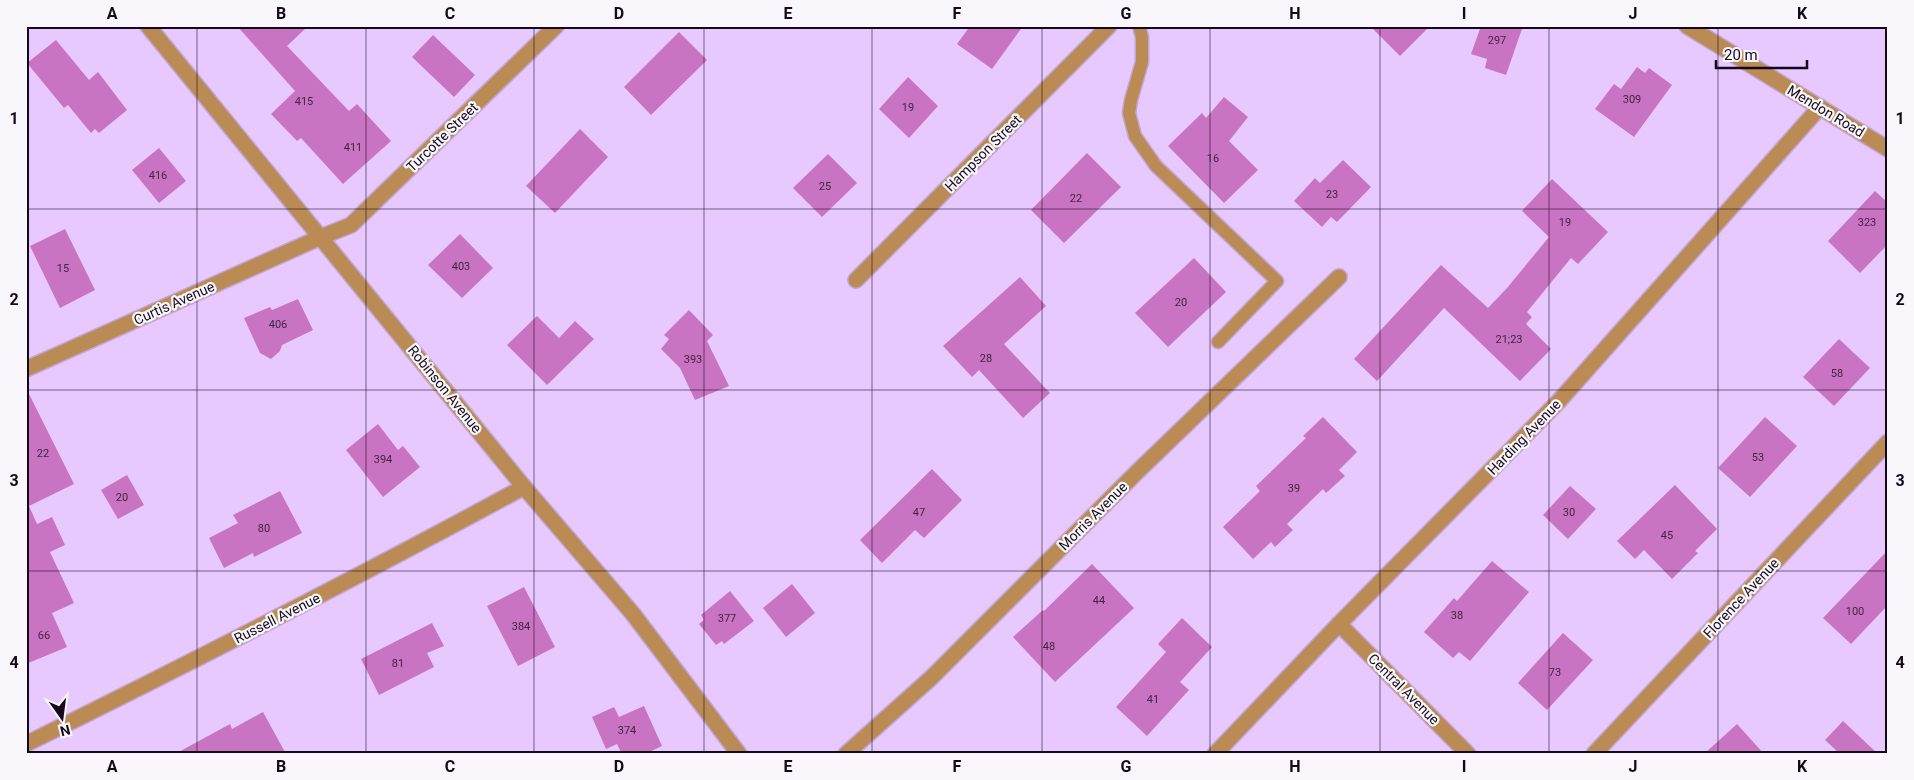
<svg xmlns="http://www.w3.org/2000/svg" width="1914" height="780" viewBox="0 0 1914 780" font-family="Roboto,sans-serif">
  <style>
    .building { fill: #c974c2 }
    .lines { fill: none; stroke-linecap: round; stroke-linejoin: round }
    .service-casing { stroke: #c1a6d6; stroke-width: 15 }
    .minor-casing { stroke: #c1a6d6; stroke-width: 18 }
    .tertiary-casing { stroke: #c1a6d6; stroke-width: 18 }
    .service { stroke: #ba8b54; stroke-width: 12 }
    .minor { stroke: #ba8b54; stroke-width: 15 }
    .tertiary { stroke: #ba8b54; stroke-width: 15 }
    .grid { fill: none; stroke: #14091b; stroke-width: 1; stroke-opacity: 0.55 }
    .labels { text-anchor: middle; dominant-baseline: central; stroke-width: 4.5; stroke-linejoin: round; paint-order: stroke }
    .number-label { font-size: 11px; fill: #412445 }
    .street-label { font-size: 14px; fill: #14091b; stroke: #f9f6fc }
    .neatline { fill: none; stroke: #14091b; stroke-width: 2 }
    .grid-label { font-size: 16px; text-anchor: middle; font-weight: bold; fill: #14091b }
  </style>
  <rect width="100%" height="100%" fill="#e7c9ff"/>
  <!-- building -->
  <g class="building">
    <polygon points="237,26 308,26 287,46 349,111 357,104 391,141 343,184 301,138 297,141 271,114 295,91"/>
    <polygon points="970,26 1023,26 992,69 957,44"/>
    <polygon points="1370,26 1430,26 1400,56"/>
    <polygon points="1481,26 1523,26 1506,75 1485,68 1487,59 1471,54"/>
    <polygon points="679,32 707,60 651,115 624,87"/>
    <polygon points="433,35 475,75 454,97 412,57"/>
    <polygon points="56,40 89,80 98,72 127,110 99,133 95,129 91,133 68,105 64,108 27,63"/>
    <polygon points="1637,67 1645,73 1649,68 1672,85 1634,137 1595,109 1614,84 1621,89"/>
    <polygon points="908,77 938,106 909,138 879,109"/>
    <polygon points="1224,97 1248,117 1229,141 1258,170 1224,203 1168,146 1202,113 1206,118"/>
    <polygon points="580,129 608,157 555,213 526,186"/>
    <polygon points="159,148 186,181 159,203 132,170"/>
    <polygon points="1087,153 1121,187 1064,243 1031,210"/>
    <polygon points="828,154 857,183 822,217 793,188"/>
    <polygon points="1343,160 1371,187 1337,222 1331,217 1322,227 1294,201 1315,178 1320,183"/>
    <polygon points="1552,179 1608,232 1578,264 1571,258 1527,312 1532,317 1526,324 1551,349 1520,381 1444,308 1377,381 1354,359 1441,265 1488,308 1507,288 1549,237 1522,211"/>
    <polygon points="1875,191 1888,203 1888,244 1860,273 1828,241"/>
    <polygon points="65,229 95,290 60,308 30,246"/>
    <polygon points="460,234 493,268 462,298 428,265"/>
    <polygon points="1194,258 1226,292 1168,347 1135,313"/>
    <polygon points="1020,277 1046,306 1004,344 1050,393 1023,418 979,370 972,377 943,346"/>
    <polygon points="298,299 313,330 282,345 280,351 271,359 260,353 244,318 270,307 272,310"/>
    <polygon points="689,310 713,335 707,341 729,386 695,400 680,368 661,349 669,339 664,335"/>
    <polygon points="537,316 559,338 575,321 594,339 547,385 507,345"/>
    <polygon points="1839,339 1870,368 1834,406 1803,377"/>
    <polygon points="26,388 74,484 29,506 37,524 52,517 65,545 50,552 74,603 52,613 67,647 26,664"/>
    <polygon points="1323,417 1357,452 1339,470 1345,476 1326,493 1323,489 1287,524 1293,530 1275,547 1271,542 1253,559 1223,527 1260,491 1256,486 1306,438 1303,436"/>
    <polygon points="1765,417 1797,446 1750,497 1718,468"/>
    <polygon points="378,424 398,450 403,446 420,467 383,497 346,450"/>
    <polygon points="932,469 962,500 924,538 915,530 882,563 860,540"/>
    <polygon points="127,475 144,505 118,519 101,490"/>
    <polygon points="1675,485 1717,529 1695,551 1698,553 1672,579 1644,550 1635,559 1617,541"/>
    <polygon points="1570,486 1596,509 1568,539 1543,515"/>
    <polygon points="280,491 302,533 254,557 253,553 224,568 209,538 238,523 233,515"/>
    <polygon points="1888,550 1888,605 1851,644 1823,618"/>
    <polygon points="1492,561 1529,592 1470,661 1459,652 1453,658 1424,632 1454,598 1457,601"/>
    <polygon points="1092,564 1134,608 1055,682 1013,637 1043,610 1044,611"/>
    <polygon points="792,584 815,613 786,637 763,608"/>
    <polygon points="524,587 555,647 518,666 487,606"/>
    <polygon points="730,591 754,621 724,644 722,641 716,645 699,624 704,620 701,615"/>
    <polygon points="1182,618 1212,647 1180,682 1189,690 1147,736 1116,707 1166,652 1158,644"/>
    <polygon points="432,623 444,646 427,653 434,667 379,695 361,659"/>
    <polygon points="1563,633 1593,660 1547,710 1518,683"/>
    <polygon points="644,706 662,746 645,754 622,754 617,744 606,749 592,717 614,707 619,717"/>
    <polygon points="263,712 286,754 175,754 230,724 232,729"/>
    <polygon points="1843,721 1878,754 1840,754 1825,740"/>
    <polygon points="1737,724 1764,754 1704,754"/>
  </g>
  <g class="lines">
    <!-- service casing -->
    <g class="service-casing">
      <polyline id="service" points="1139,26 1142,37 1142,62 1131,100 1129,113 1135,136 1156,166 1277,281 1218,342"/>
    </g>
    <!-- minor casing -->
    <g class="minor-casing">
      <g id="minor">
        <polyline points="148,26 524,487 633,614 739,754"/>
        <polyline points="856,280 1109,26"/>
        <polyline points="26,369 321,237 351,225 556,26"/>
        <polyline points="1339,624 1468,754"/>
        <path d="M26 744C194 661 360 576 524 487"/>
        <polyline points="846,754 931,678 1137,472 1339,277"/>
        <polyline points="1215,754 1339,624 1559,401 1820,107"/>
        <polyline points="1594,754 1888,442"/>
      </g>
    </g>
    <!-- tertiary casing -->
    <g class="tertiary-casing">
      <polyline id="tertiary" points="1687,26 1888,149"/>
    </g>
    <!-- service -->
    <use href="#service" class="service"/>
    <!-- minor -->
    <use href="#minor" class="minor"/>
    <!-- tertiary -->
    <use href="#tertiary" class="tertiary"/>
  </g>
  <!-- grid -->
  <path class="grid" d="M197 26V754M366 26V754M534 26V754M704 26V754M872 26V754M1042 26V754M1210 26V754M1380 26V754M1549 26V754M1718 26V754M26 209H1888M26 390H1888M26 571H1888"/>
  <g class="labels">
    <!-- number labels -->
    <g class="number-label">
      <text x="1497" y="40">297</text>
      <text x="1632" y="99">309</text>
      <text x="304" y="101">415</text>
      <text x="908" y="107">19</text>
      <text x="353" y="147">411</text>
      <text x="1213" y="158">16</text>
      <text x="158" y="175">416</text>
      <text x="825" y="186">25</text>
      <text x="1332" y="194">23</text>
      <text x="1076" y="198">22</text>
      <text x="1565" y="222">19</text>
      <text x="1867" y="222">323</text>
      <text x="461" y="266">403</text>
      <text x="63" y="268">15</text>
      <text x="1181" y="302">20</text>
      <text x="278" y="324">406</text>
      <text x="1509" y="339">21;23</text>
      <text x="986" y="358">28</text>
      <text x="693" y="359">393</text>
      <text x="1837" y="373">58</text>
      <text x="43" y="453">22</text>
      <text x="1758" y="457">53</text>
      <text x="383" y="459">394</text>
      <text x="1294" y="488">39</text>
      <text x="122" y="497">20</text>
      <text x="919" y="512">47</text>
      <text x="1569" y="512">30</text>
      <text x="264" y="528">80</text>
      <text x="1667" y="535">45</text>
      <text x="1099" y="600">44</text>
      <text x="1855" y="611">100</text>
      <text x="1457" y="615">38</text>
      <text x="727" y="618">377</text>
      <text x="521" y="626">384</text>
      <text x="44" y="635">66</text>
      <text x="1049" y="646">48</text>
      <text x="398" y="663">81</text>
      <text x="1555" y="672">73</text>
      <text x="1153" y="699">41</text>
      <text x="627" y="730">374</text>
    </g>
    <!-- street labels -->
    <g class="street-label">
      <text transform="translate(1826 111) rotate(31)">Mendon Road</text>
      <text transform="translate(442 137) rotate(-44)">Turcotte Street</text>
      <text transform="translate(983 153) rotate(-45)">Hampson Street</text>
      <text transform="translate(174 303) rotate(-24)">Curtis Avenue</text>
      <text transform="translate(445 389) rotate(51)">Robinson Avenue</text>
      <text transform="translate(1524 437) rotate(-46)">Harding Avenue</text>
      <text transform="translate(1093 516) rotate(-45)">Morris Avenue</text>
      <text transform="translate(1741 598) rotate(-47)">Florence Avenue</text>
      <text transform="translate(277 618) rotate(-27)">Russell Avenue</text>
      <text transform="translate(1404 689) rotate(45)">Central Avenue</text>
    </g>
  </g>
  <!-- border -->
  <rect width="1914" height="780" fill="none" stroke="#f9f6fc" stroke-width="55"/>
  <!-- north arrow -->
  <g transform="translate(62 718) rotate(166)" stroke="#f9f6fc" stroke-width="4" paint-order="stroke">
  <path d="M0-4L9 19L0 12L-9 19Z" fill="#14091b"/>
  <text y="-8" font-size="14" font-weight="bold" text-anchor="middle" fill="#14091b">N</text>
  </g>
  <!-- scale -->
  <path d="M1716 60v8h91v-8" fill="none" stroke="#14091b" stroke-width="2.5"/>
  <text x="1724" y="60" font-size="15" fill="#14091b" stroke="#f9f6fc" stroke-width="4" paint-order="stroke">20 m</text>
  <rect x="28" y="28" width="1858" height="724" class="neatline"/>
  <g class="grid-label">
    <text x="112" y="19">A</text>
    <text x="281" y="19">B</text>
    <text x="450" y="19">C</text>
    <text x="619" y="19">D</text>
    <text x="788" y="19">E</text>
    <text x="957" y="19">F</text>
    <text x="1126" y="19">G</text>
    <text x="1295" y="19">H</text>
    <text x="1464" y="19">I</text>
    <text x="1633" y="19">J</text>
    <text x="1802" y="19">K</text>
    <text x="14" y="124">1</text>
    <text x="1900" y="124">1</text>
    <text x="14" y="305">2</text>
    <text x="1900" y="305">2</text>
    <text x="14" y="486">3</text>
    <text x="1900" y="486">3</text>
    <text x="14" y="668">4</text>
    <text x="1900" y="668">4</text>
    <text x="112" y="772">A</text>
    <text x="281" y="772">B</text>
    <text x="450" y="772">C</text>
    <text x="619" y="772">D</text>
    <text x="788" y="772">E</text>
    <text x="957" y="772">F</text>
    <text x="1126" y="772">G</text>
    <text x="1295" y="772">H</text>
    <text x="1464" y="772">I</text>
    <text x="1633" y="772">J</text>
    <text x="1802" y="772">K</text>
  </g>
</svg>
